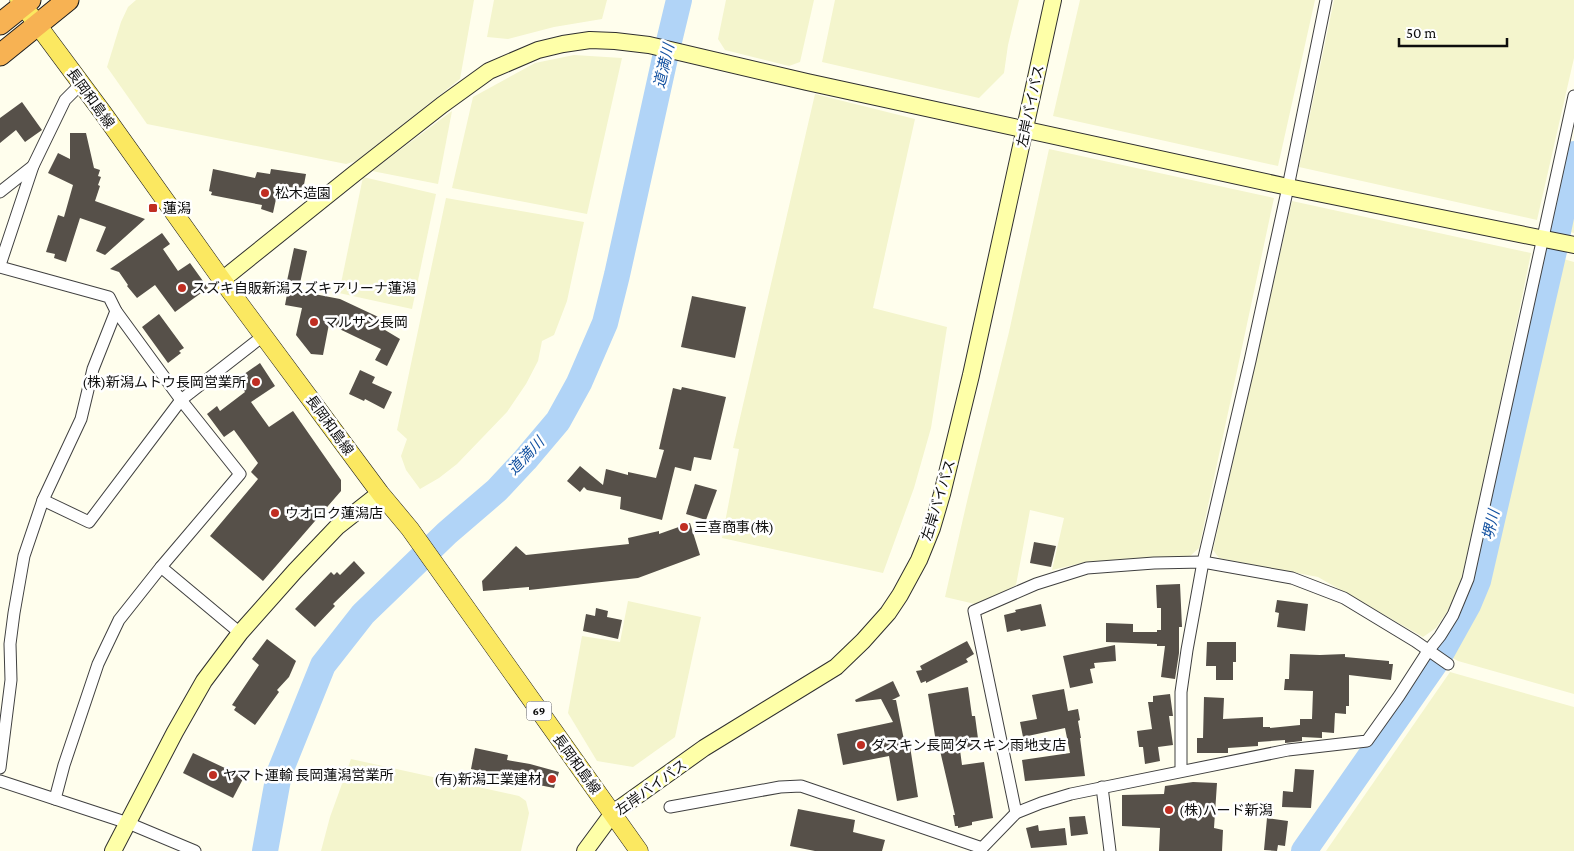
<svg xmlns="http://www.w3.org/2000/svg" width="1574" height="851" viewBox="0 0 1574 851" font-family="'Crimson Pro','Noto Sans JP',serif">
  <style>
    .farmland { fill: #f4f5cd }
    .lines { fill: none; stroke-linecap: round; stroke-linejoin: round }
    .river { stroke: #b1d4f7; stroke-width: 26 }
    .building { fill: #565049 }
    .street-casing { stroke: #404040; stroke-width: 13 }
    .secondary-casing { stroke: #2f2f2f; stroke-width: 18 }
    .primary-casing { stroke: #1e1e1e; stroke-width: 19 }
    .highway-casing { stroke: #1e1e1e; stroke-width: 23 }
    .street { stroke: #fff; stroke-width: 11 }
    .secondary { stroke: #feffa8; stroke-width: 16 }
    .primary { stroke: #fbe861; stroke-width: 18 }
    .highway { stroke: #f7b253; stroke-width: 21 }
    .poi-dot { fill: #c02e22; stroke: #fff; stroke-width: 2 }
    .labels { text-anchor: middle; dominant-baseline: central; stroke-width: 5; stroke-linejoin: round; paint-order: stroke }
    .shield { fill: #fff; stroke: #565656; stroke-width: 1 }
    .shield-label { font-size: 12px; font-weight: bold; fill: #0d0d0d }
    .street-label { font-size: 14px; fill: #0d0d0d; stroke: #fff }
    .poi-label { font-size: 14px; fill: #0d0d0d; stroke: #fff; text-anchor: start }
    .water-label { font-size: 15px; font-style: italic; fill: #1452a1; stroke: #fff }
  </style>
  <rect width="100%" height="100%" fill="#fffeed"/>
  <!-- farmland -->
  <g class="farmland">
    <polygon points="136,0 474,0 460,79 356,161 346,164 147,124 107,67 121,22 128,7"/>
    <polygon points="494,0 607,0 602,19 554,27 508,39 487,37"/>
    <polygon points="726,0 814,0 800,62 789,66 725,50 718,39"/>
    <polygon points="835,0 1019,0 1008,45 1004,73 979,98 822,62"/>
    <polygon points="1080,0 1315,0 1278,166 1053,116"/>
    <polygon points="1334,0 1574,0 1574,58 1537,220 1299,167"/>
    <polygon points="574,55 622,58 587,214 452,188 473,97 535,63"/>
    <polygon points="815,94 915,119 873,308 947,327 931,428 914,488 883,573 722,538 739,449 733,448"/>
    <polygon points="452,111 438,184 372,171"/>
    <polygon points="1049,149 1274,198 1199,548 1188,558 1140,558 1086,562 1052,570 1064,518 1030,510 1016,585 992,598 975,604 945,597 968,497 1009,332"/>
    <polygon points="363,177 436,194 412,309 339,293"/>
    <polygon points="1574,196 1574,233 1567,231"/>
    <polygon points="446,198 584,222 567,301 554,335 542,341 538,361 526,384 507,412 457,464 439,478 420,489 406,470 401,456 407,439 397,430"/>
    <polygon points="1292,201 1531,253 1482,492 1460,584 1447,612 1436,628 1423,637 1318,577 1219,558 1213,550"/>
    <polygon points="1560,258 1574,262 1574,694 1458,661 1449,656 1461,636 1479,602 1486,585"/>
    <polygon points="628,601 701,617 675,737 633,767 597,761 568,713 582,636 620,642"/>
    <polygon points="1450,672 1574,707 1574,851 1326,851"/>
    <polygon points="351,759 519,796 526,801 529,813 521,851 321,851 330,817"/>
  </g>
  <g class="lines">
    <!-- river -->
    <g class="river">
      <polyline points="265,851 279,774 323,665 363,614 447,533 497,490 525,460 558,421 579,383 605,323 617,275 665,58 679,0"/>
      <polyline points="1304,851 1438,659 1468,605 1478,581 1554,251 1574,154"/>
    </g>
  </g>
  <!-- building -->
  <g class="building">
    <polygon points="22,102 42,130 25,142 16,130 0,143 0,118"/>
    <polygon points="70,133 86,133 94,168 100,170 98,176 101,177 98,185 100,186 95,201 145,219 105,255 96,251 106,227 80,218 66,262 54,258 55,254 46,252 58,215 64,217 73,185 48,173 58,153 70,159"/>
    <polygon points="213,169 255,178 257,172 270,174 271,169 306,174 303,190 279,185 273,213 261,209 262,205 211,195 212,192 209,191"/>
    <polygon points="162,233 170,244 163,249 178,271 190,263 208,288 175,312 155,285 137,298 127,286 128,285 119,272 110,269"/>
    <polygon points="294,248 307,251 300,283 287,281"/>
    <polygon points="288,289 340,299 389,322 385,330 400,339 387,366 375,360 381,349 329,324 323,355 311,354 296,335 302,308 285,305"/>
    <polygon points="692,296 746,307 735,358 681,347"/>
    <polygon points="159,314 184,348 179,351 181,353 168,363 142,327"/>
    <polygon points="260,363 275,386 251,402 269,427 293,411 341,480 341,491 263,581 210,536 258,479 251,472 258,463 234,430 224,437 207,414 217,406 220,411 245,392 237,379"/>
    <polygon points="360,370 375,377 372,383 392,392 384,409 365,399 364,401 349,394"/>
    <polygon points="682,387 726,397 711,460 694,457 691,471 675,467 662,520 620,509 621,497 587,490 584,487 580,492 567,481 580,466 603,485 606,469 628,475 628,472 656,478 664,450 659,449 673,388 681,390"/>
    <polygon points="695,484 717,490 706,520 686,514"/>
    <polygon points="690,523 700,555 638,578 529,590 529,587 483,591 482,581 516,546 526,555 629,544 628,538 659,531 659,534"/>
    <polygon points="1034,542 1056,546 1051,567 1030,563"/>
    <polygon points="354,561 365,573 333,604 335,606 315,627 295,609 331,572 334,575 337,572 340,575"/>
    <polygon points="1180,584 1182,627 1179,627 1179,653 1175,679 1161,677 1165,646 1157,646 1157,644 1106,642 1106,623 1133,624 1133,632 1157,632 1157,630 1161,630 1161,608 1157,608 1156,585"/>
    <polygon points="1277,600 1308,604 1305,631 1277,627 1279,613 1275,612"/>
    <polygon points="1041,604 1046,626 1021,631 1020,629 1007,632 1004,615 1016,612 1015,610"/>
    <polygon points="596,608 608,611 607,617 622,620 618,639 583,631 586,614 595,616"/>
    <polygon points="267,639 296,661 289,677 277,690 279,692 255,725 234,710 236,707 232,705 259,665 252,659"/>
    <polygon points="967,641 974,654 966,659 968,662 926,683 926,681 921,683 916,671 922,670 920,666"/>
    <polygon points="1207,642 1236,642 1236,662 1233,662 1233,680 1216,680 1216,666 1206,666"/>
    <polygon points="1115,645 1116,661 1094,663 1095,668 1090,669 1093,683 1070,688 1063,656"/>
    <polygon points="1290,654 1320,655 1345,654 1345,657 1389,661 1389,664 1393,664 1391,680 1349,675 1349,706 1346,706 1346,714 1335,713 1334,733 1322,732 1322,738 1302,737 1302,741 1285,743 1285,740 1258,742 1258,746 1228,748 1228,753 1197,753 1197,738 1203,738 1204,697 1224,698 1223,719 1263,717 1263,727 1270,727 1270,728 1300,725 1300,719 1312,719 1313,691 1284,690 1285,679 1289,679"/>
    <polygon points="893,681 900,696 892,700 896,700 904,740 909,740 918,797 897,801 889,756 843,765 837,734 893,722 881,699 856,702 855,700"/>
    <polygon points="968,687 972,716 975,716 979,746 960,750 962,765 984,762 993,818 972,822 972,825 958,828 958,826 955,826 953,815 955,815 938,742 936,742 928,694"/>
    <polygon points="1064,689 1068,711 1078,709 1080,720 1078,721 1081,738 1080,738 1085,776 1025,781 1022,760 1070,753 1065,728 1023,737 1020,722 1037,719 1032,695"/>
    <polygon points="1170,694 1173,716 1169,716 1173,745 1158,747 1160,761 1145,764 1143,747 1139,747 1137,731 1152,729 1148,702 1153,702 1153,696"/>
    <polygon points="475,748 508,755 507,760 530,764 559,772 554,788 509,779 509,781 487,776 488,773 471,769"/>
    <polygon points="193,753 244,777 233,798 183,773"/>
    <polygon points="1295,769 1314,770 1311,808 1282,807 1283,791 1293,792"/>
    <polygon points="1193,782 1217,783 1214,828 1223,830 1222,851 1159,851 1160,828 1122,826 1122,795 1164,794 1165,786"/>
    <polygon points="798,809 855,820 853,832 885,840 882,851 815,851 790,846"/>
    <polygon points="1085,816 1088,834 1071,836 1069,817"/>
    <polygon points="1267,818 1288,821 1285,846 1278,845 1277,851 1264,850"/>
    <polygon points="1038,825 1039,831 1065,828 1067,845 1031,848 1026,828"/>
  </g>
  <g class="lines">
    <!-- street casing -->
    <g class="street-casing">
      <g id="street">
        <polyline points="0,192 33,166"/>
        <polyline points="0,265 33,166 65,100 81,84"/>
        <polyline points="0,267 109,297 116,311 181,400 240,474 161,567 119,620 98,664 64,765 55,799"/>
        <polyline points="43,500 89,522 181,400 263,336"/>
        <polyline points="161,567 240,633"/>
        <polyline points="0,768 11,680 10,644 14,613 24,556 43,500 81,419 93,369 116,311"/>
        <polyline points="1181,770 1181,692 1187,650 1203,562 1250,361 1288,187 1326,0"/>
        <polyline points="0,781 128,823 195,851"/>
        <polyline points="1102,787 1110,851"/>
        <polyline points="670,807 780,787 801,786 982,848"/>
        <polyline points="1016,813 974,611 1036,584 1087,568 1154,563 1203,562 1292,578 1344,598 1415,641 1448,664"/>
        <polyline points="981,851 982,848 1016,813 1041,803 1071,794 1288,750 1367,741 1399,696 1428,651 1440,636 1453,615 1468,579 1574,96"/>
      </g>
    </g>
    <!-- secondary casing -->
    <g class="secondary-casing">
      <g id="secondary">
        <polyline points="222,280 354,174 442,105 489,71 538,50 563,44 590,40 615,41 649,45 807,82 1288,187 1574,245"/>
        <polyline points="113,851 175,732 204,681 240,633 295,571 337,527 380,493"/>
        <polyline points="585,851 613,813 704,748 836,667 863,641 888,613 900,595 919,560 932,528 942,494 971,375 1053,0"/>
      </g>
    </g>
    <!-- primary casing -->
    <g class="primary-casing">
      <polyline id="primary" points="19,0 103,113 222,280 380,493 410,529 639,851"/>
    </g>
    <!-- highway casing -->
    <g class="highway-casing">
      <g id="highway">
        <polyline points="0,24 30,0"/>
        <polyline points="0,55 68,0"/>
      </g>
    </g>
    <!-- street -->
    <use href="#street" class="street"/>
    <!-- secondary -->
    <use href="#secondary" class="secondary"/>
    <!-- primary -->
    <use href="#primary" class="primary"/>
    <!-- highway -->
    <use href="#highway" class="highway"/>
  </g>
  <!-- markers -->
  <g class="poi-dot">
    <circle cx="265" cy="193" r="5"/>
    <rect x="148" y="203" width="10" height="10" rx="2.5"/>
    <circle cx="182" cy="288" r="5"/>
    <circle cx="314" cy="322" r="5"/>
    <circle cx="256" cy="382" r="5"/>
    <circle cx="275" cy="513" r="5"/>
    <circle cx="684" cy="527" r="5"/>
    <circle cx="861" cy="745" r="5"/>
    <circle cx="213" cy="775" r="5"/>
    <circle cx="552" cy="779" r="5"/>
    <circle cx="1169" cy="810" r="5"/>
  </g>
  <g class="labels">
    <!-- shield labels -->
    <rect class="shield" x="526.5" y="701.5" width="25" height="19" rx="4"/>
    <g class="shield-label">
      <text x="539" y="711">69</text>
    </g>
    <!-- street labels -->
    <g class="street-label">
      <text transform="translate(91 98) rotate(54)">長岡和島線</text>
      <text transform="translate(1030 106) rotate(-78)">左岸バイパス</text>
      <text transform="translate(330 425) rotate(54)">長岡和島線</text>
      <text transform="translate(938 500) rotate(-73)">左岸バイパス</text>
      <text transform="translate(577 764) rotate(54)">長岡和島線</text>
      <text transform="translate(651 787) rotate(-36)">左岸バイパス</text>
    </g>
    <!-- poi labels -->
    <g class="poi-label">
      <text x="275" y="193">松木造園</text>
      <text x="163" y="208">蓮潟</text>
      <text x="192" y="288">スズキ自販新潟スズキアリーナ蓮潟</text>
      <text x="324" y="322">マルサン長岡</text>
      <text x="246" y="382" text-anchor="end">(株)新潟ムトウ長岡営業所</text>
      <text x="285" y="513">ウオロク蓮潟店</text>
      <text x="694" y="527">三喜商事(株)</text>
      <text x="871" y="745">ダスキン長岡ダスキン雨地支店</text>
      <text x="223" y="775">ヤマト運輸 長岡蓮潟営業所</text>
      <text x="542" y="779" text-anchor="end">(有)新潟工業建材</text>
      <text x="1179" y="810">(株)ハード新潟</text>
    </g>
    <!-- water labels -->
    <g class="water-label">
      <text transform="translate(664 66) rotate(-77)">道満川</text>
      <text transform="translate(526 456) rotate(-47)">道満川</text>
      <text transform="translate(1491 525) rotate(-77)">堺川</text>
    </g>
  </g>
  <!-- scale -->
  <path d="M1399 38v8h108v-8" fill="none" stroke="#0d0d0d" stroke-width="2.5"/>
  <text x="1406" y="38" font-size="15" fill="#0d0d0d" stroke="#ffffff" stroke-width="4" paint-order="stroke">50 m</text>
</svg>
